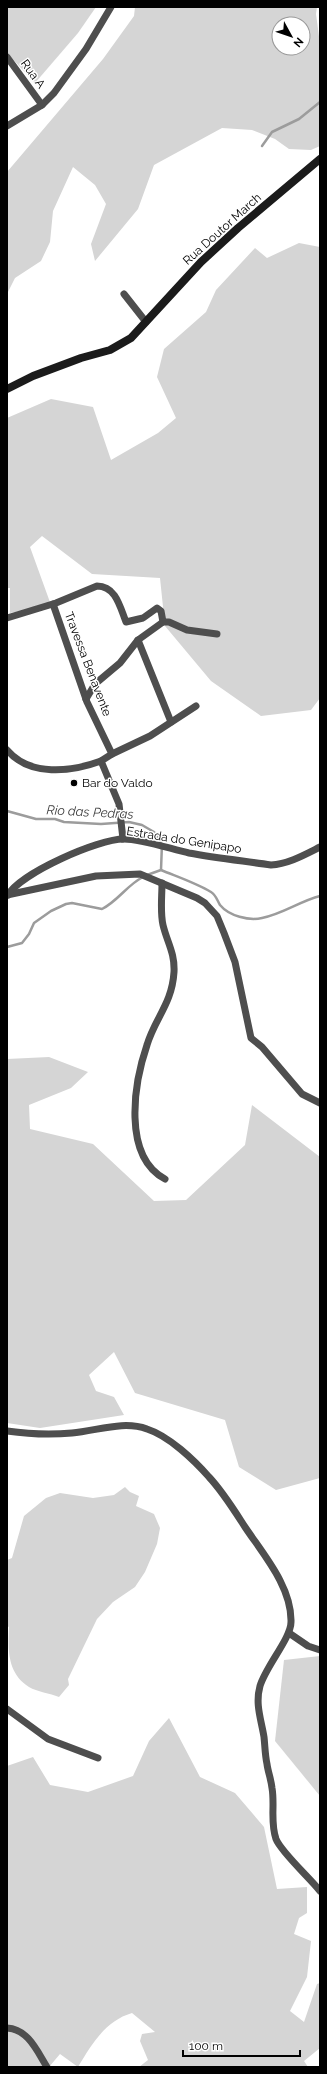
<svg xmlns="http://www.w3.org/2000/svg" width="327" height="2074" viewBox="0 0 327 2074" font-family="Raleway,sans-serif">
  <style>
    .green { fill: #d5d5d5; fill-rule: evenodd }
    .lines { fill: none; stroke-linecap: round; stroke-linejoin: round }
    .stream { stroke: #9c9c9c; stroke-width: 2.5 }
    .street { stroke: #4e4e4e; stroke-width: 7 }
    .secondary { stroke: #1b1b1b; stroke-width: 8 }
    .poi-dot { fill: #000; stroke: #fff; stroke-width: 1.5 }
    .labels { text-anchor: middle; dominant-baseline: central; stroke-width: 3; stroke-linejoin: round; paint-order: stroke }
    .street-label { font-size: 12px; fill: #000; stroke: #fff }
    .poi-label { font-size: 12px; fill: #000; stroke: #fff; text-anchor: start }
    .water-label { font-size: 13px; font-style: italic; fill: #3d3d3d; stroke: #fff }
  </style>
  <rect width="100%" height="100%" fill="#fff"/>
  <!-- green -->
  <g class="green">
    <polygon points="7,7 96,7 78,33 35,83 7,53"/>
    <path d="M135 7H317L316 14 320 44V146L311 150 289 149 275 139 252 130 222 128 154 165 138 209 95 261 91 244 106 204 95 185 73 167 53 211 50 242 41 261 15 278 7 294V172L103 59 134 16ZM279 24H303V48H279Z"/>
    <polygon points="299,243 320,247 320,698 311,710 261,716 211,681 165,626 160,578 92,574 42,536 30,547 51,605 10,613 10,588 7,588 7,418 51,399 93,407 111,460 158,433 176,418 157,377 164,349 206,312 216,290 255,248 267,258"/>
    <polygon points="49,1057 88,1072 71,1088 29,1105 30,1129 93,1144 154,1201 186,1200 245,1145 252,1105 320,1157 320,1478 276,1490 239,1467 225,1420 135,1393 114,1352 89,1375 96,1391 114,1397 124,1415 40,1428 7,1423 7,1059"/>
    <path d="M125 1487 130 1492 139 1496 136 1506 154 1514 160 1528 157 1544 145 1572 135 1587 113 1602 97 1619 68 1679 69 1685 59 1697C50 1693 37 1692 29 1687 7 1673 8 1650 9 1627L7 1626V1560L12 1558 24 1516 46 1498 60 1493 93 1498 114 1495Z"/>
    <polygon points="320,1656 320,1796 275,1741 284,1660"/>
    <path d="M169 1718 200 1777 235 1793 264 1827 277 1889 307 1887V1913L299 1918 294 1934 311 1941 307 1977 290 2011 304 2022 317 1984 320 1983V2048L304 2061 308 2067H139L148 2060 140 2041 142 2034 155 2032 132 2013C105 2021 92 2044 78 2067L60 2054 49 2067H7V1766L33 1757 50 1785 88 1792 133 1776 149 1741Z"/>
  </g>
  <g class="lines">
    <!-- stream -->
    <g class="stream">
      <polyline points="262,146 272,132 299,119 320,102"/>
      <polyline points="7,811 36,819 55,819 64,822 101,824 129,822 142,825 154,832 162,843 161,870"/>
      <path d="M147 875 161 870C178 877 196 883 211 892 216 895 217 900 220 905 229 916 249 921 262 918 283 914 300 901 320 896"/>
      <path d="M7 947 22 943 29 934 34 923 51 911 66 904 72 903 102 909C118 901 127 885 143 877"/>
    </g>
    <!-- street -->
    <g class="street">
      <polyline points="7,57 42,105"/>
      <polyline points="7,126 42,105 54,93 86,49 111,7"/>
      <polyline points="124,294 146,322"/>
      <polyline points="53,604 87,702 112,754 101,761 119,804 123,839"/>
      <path d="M7 618 56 603 97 586C116 586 120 607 126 622L143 618 157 608 161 611 163 622"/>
      <polyline points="138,640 171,722"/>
      <polyline points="86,699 95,684 120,663 138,640 163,622 169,622 187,630 217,634"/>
      <path d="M7 750C30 777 71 772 101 761"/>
      <polyline points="112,754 150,736 196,706"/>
      <path d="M162 883C162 897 160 912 163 925 167 942 175 953 174 972 172 1004 155 1018 147 1045 134 1083 122 1156 165 1179"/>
      <polyline points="7,895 96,876 140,874 197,898 205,903 217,916 224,933 235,962 251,1038 262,1047 302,1094 320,1103"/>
      <path d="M8 895C21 873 98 839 124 839 141 839 171 849 189 853 216 858 244 861 271 865 288 864 304 855 320 847"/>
      <path d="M7 1431C28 1434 51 1435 72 1433 97 1431 123 1420 147 1429 169 1436 194 1460 209 1477 223 1492 234 1510 245 1527 263 1554 292 1587 291 1622 291 1638 266 1666 260 1686 255 1704 261 1719 264 1737 265 1746 265 1755 267 1764 268 1772 271 1779 272 1788 275 1805 270 1822 276 1839 281 1852 310 1878 320 1891"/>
      <polyline points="289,1633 308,1646 320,1650"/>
      <polyline points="7,1709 48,1739 98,1758"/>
      <path d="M7 2028C28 2029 37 2051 47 2067"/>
    </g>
    <!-- secondary -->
    <polyline class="secondary" points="7,389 33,376 81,358 110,350 131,338 201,262 238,228 320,159"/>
  </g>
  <!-- markers -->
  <circle class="poi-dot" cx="74" cy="783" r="4"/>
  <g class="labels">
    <!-- street labels -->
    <g class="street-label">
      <text transform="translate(33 74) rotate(54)">Rua A</text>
      <text transform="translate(222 229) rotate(-42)">Rua Doutor March</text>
      <text transform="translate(88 664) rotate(69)">Travessa Benavente</text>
      <text transform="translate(184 840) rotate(9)">Estrada do Genipapo</text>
    </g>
    <!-- poi labels -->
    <g class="poi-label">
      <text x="82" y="783">Bar do Valdo</text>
    </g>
    <!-- water labels -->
    <g class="water-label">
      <text transform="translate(90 812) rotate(3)">Rio das Pedras</text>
    </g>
  </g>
  <!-- border -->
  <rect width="327" height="2074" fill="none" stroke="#000000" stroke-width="16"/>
  <!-- north arrow -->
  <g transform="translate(291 36) rotate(130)"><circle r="19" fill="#ffffff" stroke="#999999"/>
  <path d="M0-3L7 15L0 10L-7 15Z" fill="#000000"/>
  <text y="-6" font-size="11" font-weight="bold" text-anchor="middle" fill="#000000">N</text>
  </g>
  <!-- scale -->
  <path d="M183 2050v6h117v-6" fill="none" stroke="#000000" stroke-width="2"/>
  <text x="189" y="2050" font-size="12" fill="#000000" stroke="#ffffff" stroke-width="3" paint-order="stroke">100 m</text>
</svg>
